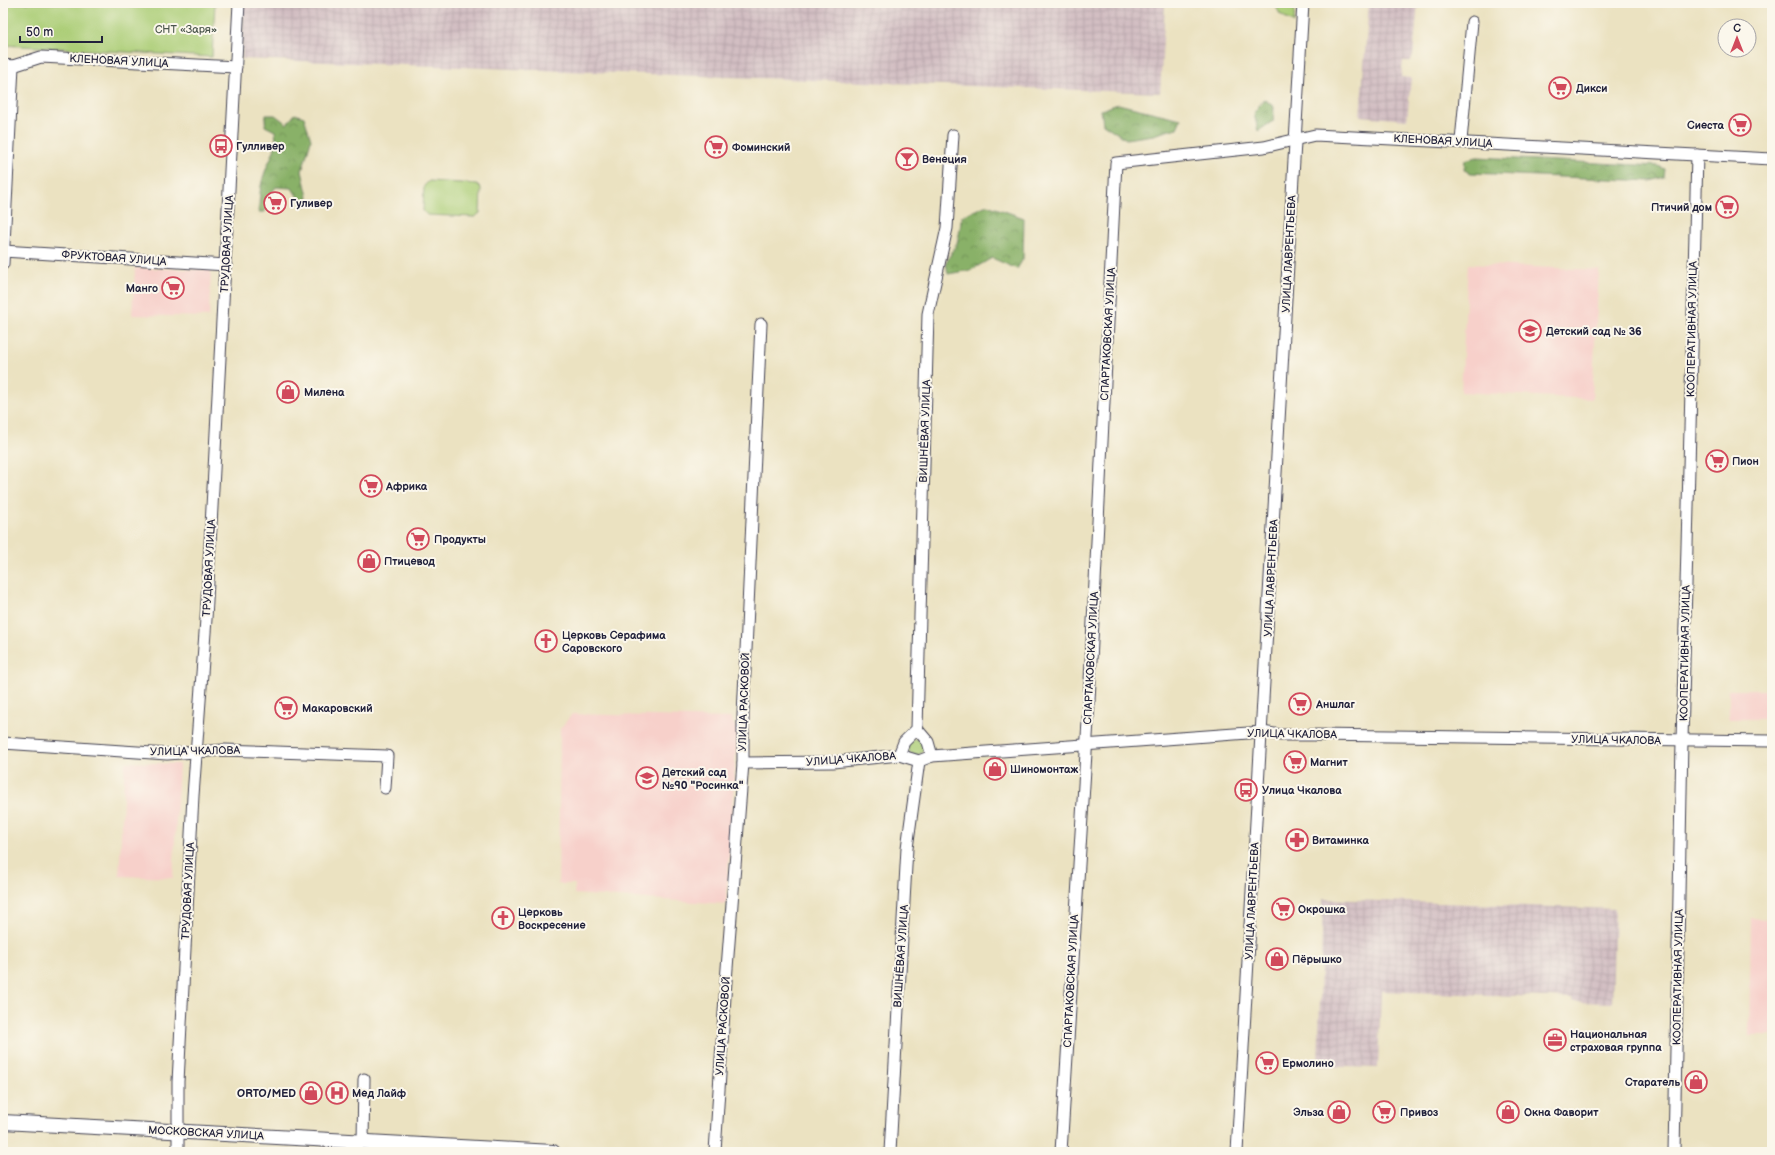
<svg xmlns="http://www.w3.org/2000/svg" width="1775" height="1155" viewBox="0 0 1775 1155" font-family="'Balsamiq Sans',sans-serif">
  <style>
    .built { fill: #f7d0ca }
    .industrial { fill: url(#industrial-grid) }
    .green { fill: #acce77; stroke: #677859 }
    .forest { fill: url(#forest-crowns); stroke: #566a52 }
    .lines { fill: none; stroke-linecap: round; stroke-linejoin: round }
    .minor-casing { stroke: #403f4f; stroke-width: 13 }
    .major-casing { stroke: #403f4f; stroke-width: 16 }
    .minor { stroke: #fff; stroke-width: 11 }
    .major { stroke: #fff; stroke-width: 14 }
    .labels { text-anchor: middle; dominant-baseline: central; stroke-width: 4; stroke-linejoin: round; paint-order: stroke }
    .park-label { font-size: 11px; fill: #4b564d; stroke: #fbf7ec }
    .street-label { font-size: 11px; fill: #22223b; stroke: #fbf7ec }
    .poi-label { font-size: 11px; font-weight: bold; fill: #22223b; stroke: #fbf7ec; text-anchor: start }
  </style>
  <defs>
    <pattern id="industrial-grid" width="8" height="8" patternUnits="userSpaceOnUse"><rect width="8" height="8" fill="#d2bec2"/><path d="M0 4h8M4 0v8" fill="none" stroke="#b4a3a8"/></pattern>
    <pattern id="forest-crowns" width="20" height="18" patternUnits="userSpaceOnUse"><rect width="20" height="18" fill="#89b168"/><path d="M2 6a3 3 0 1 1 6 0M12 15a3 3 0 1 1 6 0" fill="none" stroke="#709057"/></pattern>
  </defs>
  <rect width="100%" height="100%" fill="#fbf7ec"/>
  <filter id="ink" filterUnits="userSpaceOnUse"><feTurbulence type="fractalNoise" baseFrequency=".025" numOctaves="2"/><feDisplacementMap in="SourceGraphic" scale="8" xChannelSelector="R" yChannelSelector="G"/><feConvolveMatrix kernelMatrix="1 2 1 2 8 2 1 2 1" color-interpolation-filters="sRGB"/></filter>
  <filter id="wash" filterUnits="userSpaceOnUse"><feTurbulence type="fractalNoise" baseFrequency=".012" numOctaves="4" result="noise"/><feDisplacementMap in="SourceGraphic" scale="16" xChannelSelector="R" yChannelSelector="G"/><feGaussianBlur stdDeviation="0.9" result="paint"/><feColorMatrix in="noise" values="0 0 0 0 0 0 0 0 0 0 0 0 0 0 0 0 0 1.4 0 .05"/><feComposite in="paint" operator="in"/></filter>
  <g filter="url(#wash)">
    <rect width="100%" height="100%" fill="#ebe2c1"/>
    <!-- built -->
    <g class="built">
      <polygon points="1468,264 1599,270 1592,399 1461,392"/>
      <polygon points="135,268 211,270 209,317 132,315"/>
      <rect x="1729" y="690" width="43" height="29"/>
      <polygon points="572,714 731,718 737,732 726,904 574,894 575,884 558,884 560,729"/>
      <polygon points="125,762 179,764 173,878 119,876"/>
      <polygon points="1751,918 1772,919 1772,1036 1749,1036"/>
    </g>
    <!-- industrial -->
    <g class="industrial">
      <polygon points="244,3 1165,3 1160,93 242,59"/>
      <polygon points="1369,3 1418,3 1413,56 1410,61 1403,61 1401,77 1411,78 1407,120 1360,116"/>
      <polygon points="1323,899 1615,909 1612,1003 1573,1002 1572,998 1381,991 1378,1068 1318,1066"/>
    </g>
    <!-- green -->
    <g class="green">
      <polygon points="3,3 215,3 212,57 3,45"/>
      <polygon points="1274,3 1295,3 1294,23 1280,14"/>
      <polygon points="429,181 477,184 481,188 480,213 475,217 427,215 423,211 424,186"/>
      <circle cx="916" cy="747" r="8"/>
    </g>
    <!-- forest -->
    <g class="forest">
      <polygon points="1264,99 1274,107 1273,121 1258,131 1254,113"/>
      <polygon points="1118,104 1181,119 1177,128 1153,135 1126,139 1103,124 1101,110"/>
      <path d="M295 114 304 117 311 140 302 171 308 197 304 207 292 188 276 187 267 199 265 212H259C259 199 260 184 265 172 271 154 278 151 275 131L265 126 266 115H275L287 124Z"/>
      <polygon points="1477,157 1658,166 1665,169 1664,177 1651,181 1471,173 1464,170 1465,160"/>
      <polygon points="987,205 1024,218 1023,259 1017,269 992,258 971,270 948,274 946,263 958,241 962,216"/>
    </g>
  </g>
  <g filter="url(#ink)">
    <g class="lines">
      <!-- minor casing -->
      <g class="minor-casing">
        <g id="minor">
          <polyline points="3,65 13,66 41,57 236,67"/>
          <polyline points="1461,141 1472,22"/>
          <polyline points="3,251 226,265"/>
          <polyline points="3,264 13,66"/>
          <polyline points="917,729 928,742 932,756"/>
          <polyline points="3,743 167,754 224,750 387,756 385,788"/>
          <polyline points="899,755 904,742 917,729 928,314 947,228 953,135"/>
          <polyline points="743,763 833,762 899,755 919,761 932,756 1262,732 1281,735 1312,735 1772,741"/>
          <polyline points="363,1142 364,1079"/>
          <polyline points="178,1152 178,1082 193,796 206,619 239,3"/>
          <polyline points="715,1152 726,981 743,763 743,715 761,324"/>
          <polyline points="890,1152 907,848 919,761"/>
          <polyline points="1061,1152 1088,721 1116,163 1264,147 1315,135 1772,159"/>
          <polyline points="1237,1152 1303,3"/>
          <polyline points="1674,1152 1682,741 1697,155"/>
        </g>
      </g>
      <!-- major casing -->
      <g class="major-casing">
        <polyline id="major" points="3,1122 553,1152"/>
      </g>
      <!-- minor -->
      <use href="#minor" class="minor"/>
      <!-- major -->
      <use href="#major" class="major"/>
    </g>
  </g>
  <!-- icons -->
  <defs>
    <g id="supermarket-ring" transform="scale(1.15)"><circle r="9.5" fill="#fbf7ec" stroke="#d1495b" stroke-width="1.5"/><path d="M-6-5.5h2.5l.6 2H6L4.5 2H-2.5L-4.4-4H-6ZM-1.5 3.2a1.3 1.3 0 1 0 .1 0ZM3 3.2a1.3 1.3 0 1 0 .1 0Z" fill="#d1495b"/></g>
    <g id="bus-ring" transform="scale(1.15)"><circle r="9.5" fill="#fbf7ec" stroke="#d1495b" stroke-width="1.5"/><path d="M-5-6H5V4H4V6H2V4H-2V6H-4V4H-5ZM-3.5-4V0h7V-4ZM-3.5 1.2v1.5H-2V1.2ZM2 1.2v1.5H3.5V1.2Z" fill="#d1495b"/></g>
    <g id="bar-ring" transform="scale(1.15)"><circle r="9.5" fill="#fbf7ec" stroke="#d1495b" stroke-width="1.5"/><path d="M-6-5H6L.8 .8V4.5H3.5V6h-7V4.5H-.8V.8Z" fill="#d1495b"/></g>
    <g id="school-ring" transform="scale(1.15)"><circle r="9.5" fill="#fbf7ec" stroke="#d1495b" stroke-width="1.5"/><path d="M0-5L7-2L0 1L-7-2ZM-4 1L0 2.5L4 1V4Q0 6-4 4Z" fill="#d1495b"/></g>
    <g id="shop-ring" transform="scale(1.15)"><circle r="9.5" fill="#fbf7ec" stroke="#d1495b" stroke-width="1.5"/><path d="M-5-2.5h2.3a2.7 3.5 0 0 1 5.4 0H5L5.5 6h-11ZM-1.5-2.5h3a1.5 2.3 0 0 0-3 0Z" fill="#d1495b"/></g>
    <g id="church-ring" transform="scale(1.15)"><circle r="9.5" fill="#fbf7ec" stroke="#d1495b" stroke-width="1.5"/><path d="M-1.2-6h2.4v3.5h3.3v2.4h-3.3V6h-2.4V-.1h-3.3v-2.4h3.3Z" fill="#d1495b"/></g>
    <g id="pharmacy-ring" transform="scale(1.15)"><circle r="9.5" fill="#fbf7ec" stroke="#d1495b" stroke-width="1.5"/><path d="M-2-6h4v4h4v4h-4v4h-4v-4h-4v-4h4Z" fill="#d1495b"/></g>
    <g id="office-ring" transform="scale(1.15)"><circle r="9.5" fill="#fbf7ec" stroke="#d1495b" stroke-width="1.5"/><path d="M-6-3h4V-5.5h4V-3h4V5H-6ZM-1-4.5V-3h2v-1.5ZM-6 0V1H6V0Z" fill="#d1495b"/></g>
    <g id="hospital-ring" transform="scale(1.15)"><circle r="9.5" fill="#fbf7ec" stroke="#d1495b" stroke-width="1.5"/><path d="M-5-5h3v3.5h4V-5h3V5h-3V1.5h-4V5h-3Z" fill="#d1495b"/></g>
  </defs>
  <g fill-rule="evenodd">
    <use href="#supermarket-ring" x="1560" y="88"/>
    <use href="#supermarket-ring" x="1740" y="125"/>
    <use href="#bus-ring" x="221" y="146"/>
    <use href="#supermarket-ring" x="716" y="147"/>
    <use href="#bar-ring" x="907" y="159"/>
    <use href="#supermarket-ring" x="275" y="203"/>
    <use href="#supermarket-ring" x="1727" y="207"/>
    <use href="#supermarket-ring" x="173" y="288"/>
    <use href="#school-ring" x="1530" y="331"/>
    <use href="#shop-ring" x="288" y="392"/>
    <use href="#supermarket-ring" x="1717" y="461"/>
    <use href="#supermarket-ring" x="371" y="486"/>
    <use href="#supermarket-ring" x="418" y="539"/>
    <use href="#shop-ring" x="369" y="561"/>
    <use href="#church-ring" x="546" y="641"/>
    <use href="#supermarket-ring" x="1300" y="704"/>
    <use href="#supermarket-ring" x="286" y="708"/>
    <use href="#supermarket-ring" x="1295" y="762"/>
    <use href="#shop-ring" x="995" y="769"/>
    <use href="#school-ring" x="647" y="778"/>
    <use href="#bus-ring" x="1246" y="790"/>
    <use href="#pharmacy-ring" x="1297" y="840"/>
    <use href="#supermarket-ring" x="1283" y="909"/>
    <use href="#church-ring" x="503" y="918"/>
    <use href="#shop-ring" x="1277" y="959"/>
    <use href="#office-ring" x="1555" y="1040"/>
    <use href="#supermarket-ring" x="1267" y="1063"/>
    <use href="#shop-ring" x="1696" y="1082"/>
    <use href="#shop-ring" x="311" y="1093"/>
    <use href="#hospital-ring" x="337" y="1093"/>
    <use href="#shop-ring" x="1339" y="1112"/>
    <use href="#supermarket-ring" x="1384" y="1112"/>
    <use href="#shop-ring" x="1508" y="1112"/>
  </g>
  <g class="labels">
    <!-- park labels -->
    <g class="park-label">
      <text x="186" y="29">СНТ «Заря»</text>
    </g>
    <!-- street labels -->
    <g class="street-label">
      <text transform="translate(119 61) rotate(3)">КЛЕНОВАЯ УЛИЦА</text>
      <text transform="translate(1443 141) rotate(3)">КЛЕНОВАЯ УЛИЦА</text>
      <text transform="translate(227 244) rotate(-87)">ТРУДОВАЯ УЛИЦА</text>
      <text transform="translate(1289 254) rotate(-87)">УЛИЦА ЛАВРЕНТЬЕВА</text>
      <text transform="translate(114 258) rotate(4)">ФРУКТОВАЯ УЛИЦА</text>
      <text transform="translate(1692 329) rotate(-89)">КООПЕРАТИВНАЯ УЛИЦА</text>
      <text transform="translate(1108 334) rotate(-87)">СПАРТАКОВСКАЯ УЛИЦА</text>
      <text transform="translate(925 431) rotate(-88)">ВИШНЁВАЯ УЛИЦА</text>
      <text transform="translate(209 568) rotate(-87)">ТРУДОВАЯ УЛИЦА</text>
      <text transform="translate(1271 578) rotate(-87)">УЛИЦА ЛАВРЕНТЬЕВА</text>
      <text transform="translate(1685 653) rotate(-89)">КООПЕРАТИВНАЯ УЛИЦА</text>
      <text transform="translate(1091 658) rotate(-87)">СПАРТАКОВСКАЯ УЛИЦА</text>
      <text transform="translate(744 702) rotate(-88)">УЛИЦА РАСКОВОЙ</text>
      <text transform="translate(1292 734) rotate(1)">УЛИЦА ЧКАЛОВА</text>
      <text transform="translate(1616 740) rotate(1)">УЛИЦА ЧКАЛОВА</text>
      <text transform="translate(195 751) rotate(-1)">УЛИЦА ЧКАЛОВА</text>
      <text transform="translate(851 759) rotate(-4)">УЛИЦА ЧКАЛОВА</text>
      <text transform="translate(188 891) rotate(-87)">ТРУДОВАЯ УЛИЦА</text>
      <text transform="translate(1252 901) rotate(-87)">УЛИЦА ЛАВРЕНТЬЕВА</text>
      <text transform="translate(901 956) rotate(-86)">ВИШНЁВАЯ УЛИЦА</text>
      <text transform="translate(1678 977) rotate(-89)">КООПЕРАТИВНАЯ УЛИЦА</text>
      <text transform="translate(1071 981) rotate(-87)">СПАРТАКОВСКАЯ УЛИЦА</text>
      <text transform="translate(723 1026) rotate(-86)">УЛИЦА РАСКОВОЙ</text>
      <text transform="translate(206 1133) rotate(3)">МОСКОВСКАЯ УЛИЦА</text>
    </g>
    <!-- poi labels -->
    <g class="poi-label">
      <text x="1576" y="88">Дикси</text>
      <text x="1724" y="125" text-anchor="end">Сиеста</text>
      <text x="236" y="146">Гулливер</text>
      <text x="732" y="147">Фоминский</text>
      <text x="922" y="159">Венеция</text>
      <text x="290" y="203">Гуливер</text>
      <text x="1712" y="207" text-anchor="end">Птичий дом</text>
      <text x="158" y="288" text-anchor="end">Манго</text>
      <text x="1546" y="331">Детский сад № 36</text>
      <text x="304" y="392">Милена</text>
      <text x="1732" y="461">Пион</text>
      <text x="386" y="486">Африка</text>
      <text x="434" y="539">Продукты</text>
      <text x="384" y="561">Птицевод</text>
      <text x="562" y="635">Церковь Серафима<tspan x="562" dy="13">Саровского</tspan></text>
      <text x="1316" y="704">Аншлаг</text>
      <text x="302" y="708">Макаровский</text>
      <text x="1310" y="762">Магнит</text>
      <text x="1010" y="769">Шиномонтаж</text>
      <text x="662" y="772">Детский сад<tspan x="662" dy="13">№90 "Росинка"</tspan></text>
      <text x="1262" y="790">Улица Чкалова</text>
      <text x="1312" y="840">Витаминка</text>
      <text x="1298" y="909">Окрошка</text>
      <text x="518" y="912">Церковь<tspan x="518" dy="13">Воскресение</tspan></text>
      <text x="1292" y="959">Пёрышко</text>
      <text x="1570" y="1034">Национальная<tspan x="1570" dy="13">страховая группа</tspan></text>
      <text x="1282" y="1063">Ермолино</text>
      <text x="1680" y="1082" text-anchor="end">Старатель</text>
      <text x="296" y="1093" text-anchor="end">ORTO/MED</text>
      <text x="352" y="1093">Мед Лайф</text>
      <text x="1324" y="1112" text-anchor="end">Эльза</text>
      <text x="1400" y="1112">Привоз</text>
      <text x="1524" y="1112">Окна Фаворит</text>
    </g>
  </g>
  <!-- margin -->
  <rect width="1775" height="1155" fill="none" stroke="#fbf7ec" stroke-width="16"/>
  <!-- north arrow -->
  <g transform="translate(1737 38)"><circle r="19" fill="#fbf7ec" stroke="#a4a2a5"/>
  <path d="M0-3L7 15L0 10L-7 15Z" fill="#d1495b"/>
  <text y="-6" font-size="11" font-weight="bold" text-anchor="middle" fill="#22223b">С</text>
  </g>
  <!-- scale -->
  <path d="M20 36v6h82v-6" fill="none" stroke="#22223b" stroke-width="2"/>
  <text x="26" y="36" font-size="12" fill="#22223b" stroke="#fbf7ec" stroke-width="3" paint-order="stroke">50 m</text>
</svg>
